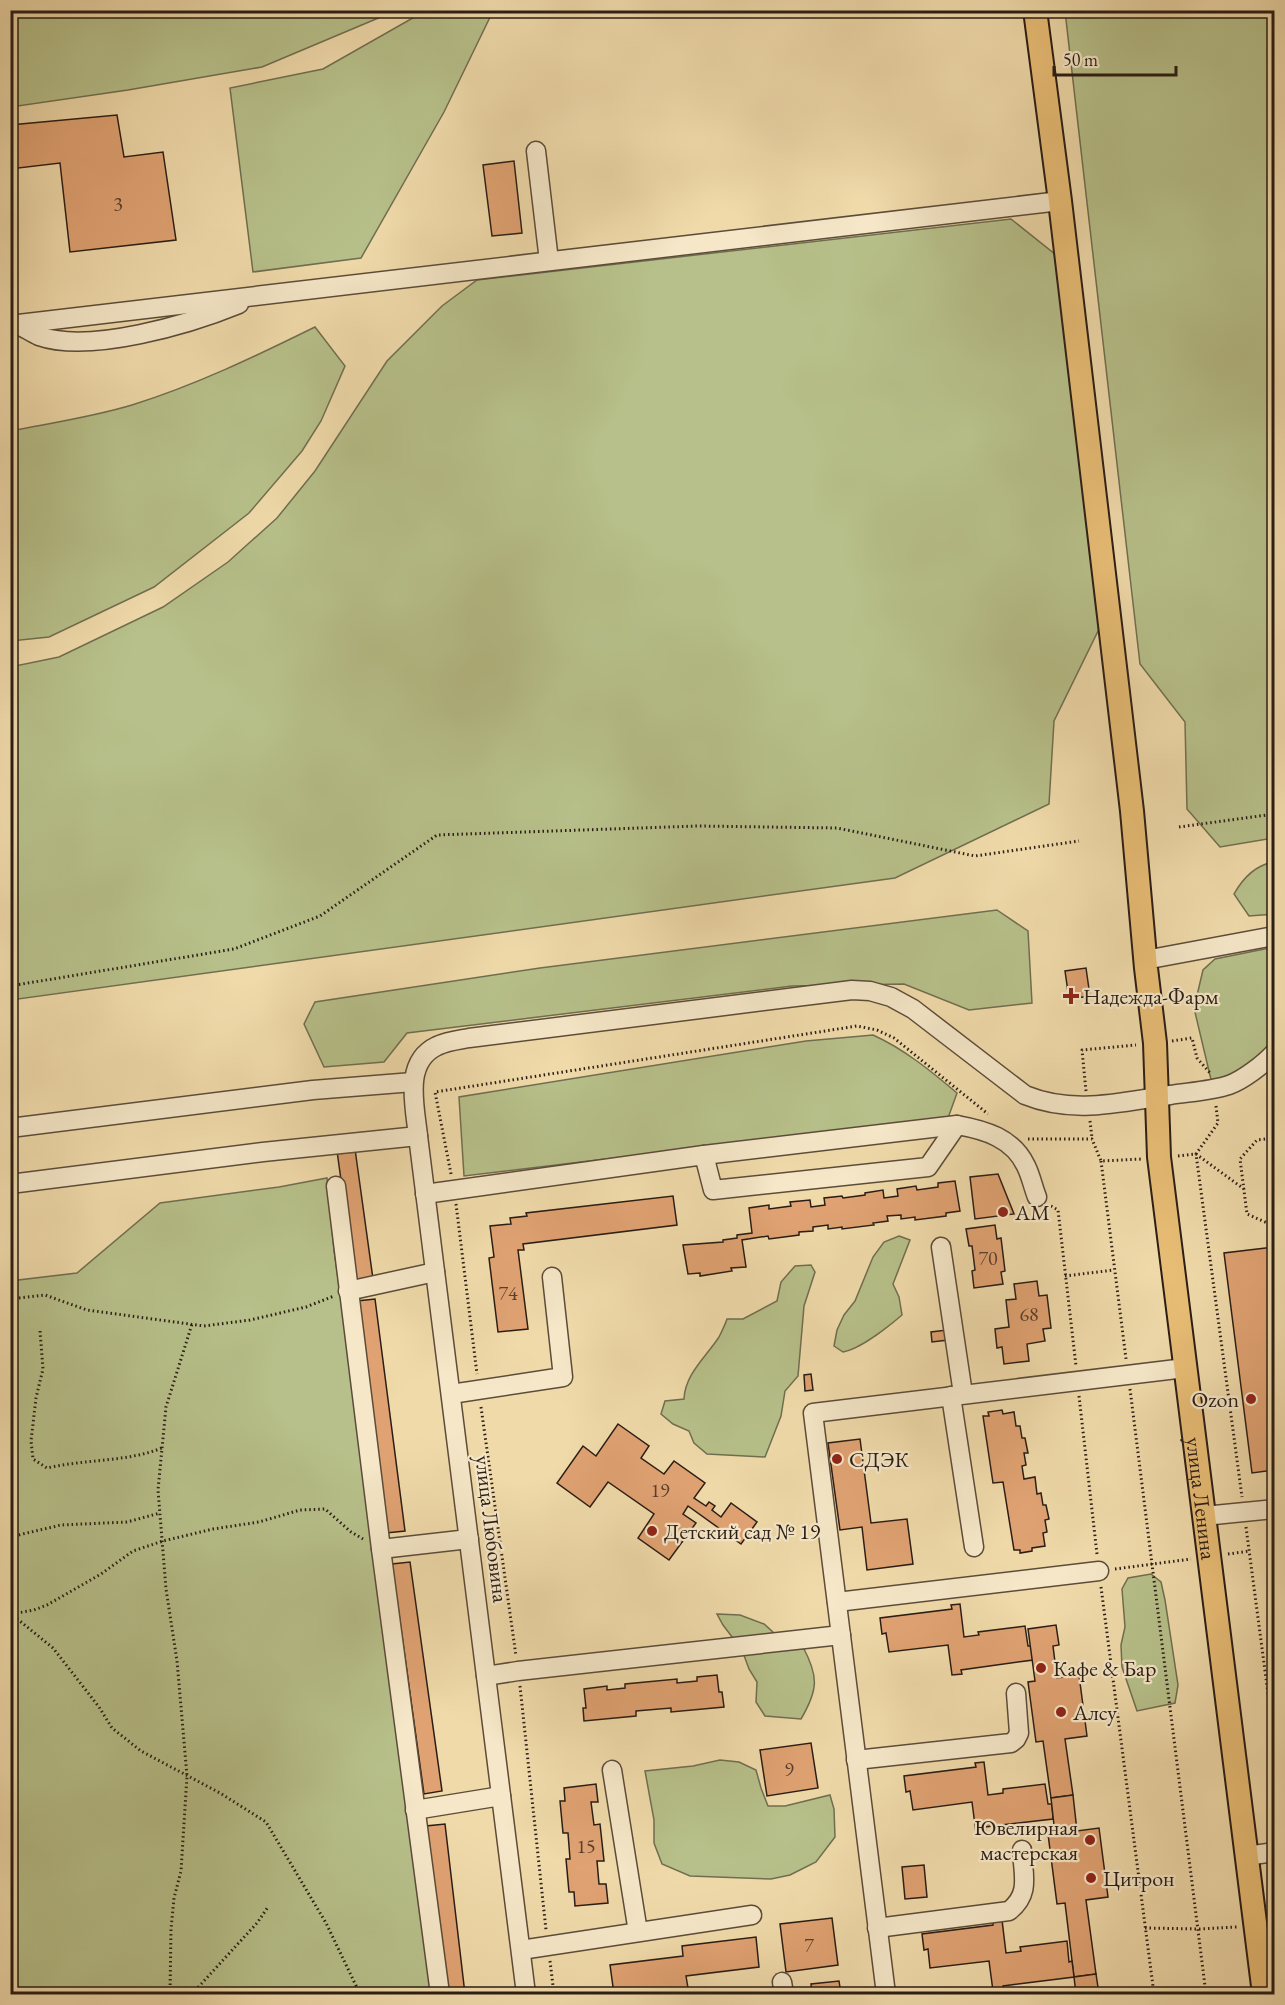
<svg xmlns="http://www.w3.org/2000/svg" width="1285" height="2005" viewBox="0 0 1285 2005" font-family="'EB Garamond',serif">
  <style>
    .green { fill: #b7c08a; stroke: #706e50; stroke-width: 1.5 }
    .building { fill: #e0a272; stroke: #2a1d15; stroke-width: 1.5 }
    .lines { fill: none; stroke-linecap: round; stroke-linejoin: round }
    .minor-casing { stroke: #5c4c3a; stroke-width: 21 }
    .major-casing { stroke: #2a1d15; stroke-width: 26 }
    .path { stroke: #2a1d15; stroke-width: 3; stroke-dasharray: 1.5 3; stroke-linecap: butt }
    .minor { stroke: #f5e7c8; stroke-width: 18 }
    .major { stroke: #e8bd75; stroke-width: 22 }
    .poi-dot { fill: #8f2418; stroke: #f5e7c8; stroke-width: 2 }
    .labels { text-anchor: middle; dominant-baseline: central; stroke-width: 4.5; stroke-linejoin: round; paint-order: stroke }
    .number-label { font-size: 20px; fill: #583e2c }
    .poi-label { font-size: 22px; fill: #2a1d15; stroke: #f5e7c8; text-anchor: start }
    .street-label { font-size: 22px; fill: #2a1d15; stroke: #f5e7c8 }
  </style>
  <rect width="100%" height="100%" fill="#f0daaa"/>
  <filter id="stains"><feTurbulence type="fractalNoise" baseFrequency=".00333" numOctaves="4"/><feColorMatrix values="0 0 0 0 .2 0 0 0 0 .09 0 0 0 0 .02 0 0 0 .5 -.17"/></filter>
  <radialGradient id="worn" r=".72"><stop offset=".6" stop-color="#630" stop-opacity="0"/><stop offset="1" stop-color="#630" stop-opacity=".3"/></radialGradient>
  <!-- green -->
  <g class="green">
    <polygon points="10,11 11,10 395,11 262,67 128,90 11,107"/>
    <polygon points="425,11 493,11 444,112 361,258 253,272 230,88 323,69"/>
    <polygon points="1065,11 1274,11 1274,838 1220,847 1187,809 1185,722 1140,664"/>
    <polygon points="1011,219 1056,255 1099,629 1054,721 1049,804 895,878 11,1000 10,667 59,657 163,607 228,562 277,518 315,471 387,361 442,306 477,280"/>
    <path d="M315 327 345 366 321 421 302 451 249 513 154 587 49 637 11 641V431C51 423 92 417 132 405 196 385 256 356 315 327Z"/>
    <path d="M1274 862V914L1249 916 1234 894C1243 878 1255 865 1274 862Z"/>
    <polygon points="997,910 1028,931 1032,1003 969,1010 904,984 792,986 407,1033 384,1062 324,1067 304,1024 315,1002 540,968"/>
    <polygon points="1274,947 1274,1053 1213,1088 1194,1008 1203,970 1215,959"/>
    <path d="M873 1035C904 1049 931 1071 957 1093L948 1118 464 1176 459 1097 806 1041Z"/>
    <polygon points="327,1178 334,1250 440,1994 11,1994 10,1281 77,1273 160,1203 279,1187"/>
    <path d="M899 1236 910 1240 893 1284 899 1297 902 1315C888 1327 860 1349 843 1352L834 1346 837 1330 844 1315 855 1301 873 1257 884 1242Z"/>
    <path d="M811 1265 815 1272 804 1306 798 1376 785 1391 781 1416 765 1457 707 1454 694 1443 689 1431 673 1424 661 1414 665 1401 684 1399C685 1374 706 1357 719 1337 722 1331 725 1325 727 1319H743L777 1301 781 1282 795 1266Z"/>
    <polygon points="1151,1574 1161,1582 1165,1600 1178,1685 1175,1703 1137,1711 1122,1667 1121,1645 1125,1627 1122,1589 1128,1578"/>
    <path d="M717 1614 740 1615 764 1624 783 1641 803 1647C819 1677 818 1690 801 1719L765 1716 756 1702 757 1682 749 1669 742 1650 723 1625Z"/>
    <polygon points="720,1760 739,1762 756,1770 761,1788 768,1806 785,1806 830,1795 834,1809 835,1837 816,1862 790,1875 771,1879 690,1876 662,1864 654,1843 654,1820 645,1771 693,1766"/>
  </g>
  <!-- building -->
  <g class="building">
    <polygon points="117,115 124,157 163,152 176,240 70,252 60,163 10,169 10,125"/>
    <polygon points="514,161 522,233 492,236 483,165"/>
    <polygon points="1086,968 1090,996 1069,999 1065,971"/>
    <polygon points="355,1149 373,1279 355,1281 337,1151"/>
    <polygon points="998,1174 1014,1214 975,1219 970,1177"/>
    <polygon points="955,1181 960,1211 946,1213 946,1216 915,1220 915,1217 901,1219 901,1215 887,1216 888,1221 873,1223 874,1225 842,1229 842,1227 828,1229 828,1225 813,1227 813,1231 799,1232 799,1235 769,1239 768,1236 742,1240 746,1267 731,1268 732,1271 700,1276 700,1273 688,1274 683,1245 723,1242 723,1240 737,1238 737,1235 752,1233 749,1208 769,1205 769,1209 791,1206 790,1202 810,1200 811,1207 825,1205 824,1198 842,1196 843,1198 865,1195 865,1193 883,1190 884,1198 898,1196 897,1189 916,1186 917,1190 938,1187 938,1183"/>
    <polygon points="673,1196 677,1225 523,1244 524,1250 518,1250 528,1329 498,1332 489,1258 494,1257 490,1226 511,1224 510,1218 527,1216 526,1213"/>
    <polygon points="995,1225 997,1239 1001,1238 1005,1271 1001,1272 1003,1284 974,1288 972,1271 975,1270 972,1246 969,1246 966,1229"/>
    <polygon points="1274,1247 1274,1470 1252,1473 1224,1253"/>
    <polygon points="1037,1281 1039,1296 1047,1295 1051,1328 1043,1329 1045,1341 1027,1344 1029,1361 1004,1364 1002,1347 997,1348 995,1329 1009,1327 1006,1300 1016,1299 1014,1284"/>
    <polygon points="375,1299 405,1531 386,1533 357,1301"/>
    <polygon points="947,1330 948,1340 932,1342 931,1332"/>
    <polygon points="811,1374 813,1390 805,1391 804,1375"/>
    <polygon points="1002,1410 1003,1414 1014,1412 1016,1426 1020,1426 1022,1438 1025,1438 1028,1453 1024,1453 1026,1465 1022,1466 1024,1479 1035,1477 1037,1494 1041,1493 1043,1505 1046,1505 1049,1519 1045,1520 1047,1532 1043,1533 1045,1546 1032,1548 1032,1551 1020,1553 1020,1550 1014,1550 1003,1482 993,1483 983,1416 989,1416 988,1412"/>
    <polygon points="618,1424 649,1446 641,1458 664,1474 674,1461 705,1483 694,1498 706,1506 709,1502 715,1506 712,1510 721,1517 731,1503 757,1522 741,1544 688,1506 683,1514 696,1523 669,1560 638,1538 654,1514 608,1482 590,1507 557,1483 583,1446 596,1456"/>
    <polygon points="860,1439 871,1523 907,1519 913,1564 867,1570 862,1527 840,1530 828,1443"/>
    <polygon points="410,1562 442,1791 424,1794 392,1564"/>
    <polygon points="960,1604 964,1637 979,1635 978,1632 1025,1626 1028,1646 1031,1646 1033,1660 961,1670 962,1674 952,1675 948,1645 889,1652 886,1633 882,1634 880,1618 952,1609 951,1605"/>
    <polygon points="1056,1625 1059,1645 1053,1646 1057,1678 1079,1675 1087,1736 1065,1739 1073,1795 1051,1798 1043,1741 1036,1742 1028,1682 1035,1681 1028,1629"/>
    <polygon points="717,1675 719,1692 722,1692 724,1707 671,1712 671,1708 636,1711 636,1716 584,1721 583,1708 586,1708 584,1689 607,1686 607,1690 625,1688 625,1684 677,1679 677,1683 697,1681 697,1677"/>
    <polygon points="811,1743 818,1788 767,1796 760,1750"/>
    <polygon points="984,1762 988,1795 1003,1793 1003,1789 1045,1784 1048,1804 1052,1804 1053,1819 985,1827 986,1832 976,1833 972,1802 913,1810 910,1791 906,1792 904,1776 976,1767 975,1763"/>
    <polygon points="596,1784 598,1802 591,1802 594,1825 600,1824 604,1861 597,1861 599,1884 606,1884 608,1903 575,1906 574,1892 569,1892 566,1859 570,1859 568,1833 563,1833 560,1801 565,1801 564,1788"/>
    <polygon points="1073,1795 1077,1831 1099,1828 1108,1897 1086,1900 1096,1974 1074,1977 1065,1903 1057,1904 1048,1834 1055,1834 1051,1798"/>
    <polygon points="445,1824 465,1994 446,1994 426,1826"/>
    <polygon points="924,1865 927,1897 905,1899 902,1867"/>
    <polygon points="832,1918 838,1965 786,1972 780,1924"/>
    <polygon points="1002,1920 1006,1953 1021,1951 1020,1947 1067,1941 1069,1962 1072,1961 1074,1977 1003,1986 1003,1990 993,1991 989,1961 930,1968 928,1949 924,1950 922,1934 993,1925 993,1921"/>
    <polygon points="756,1937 759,1967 686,1976 688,1988 635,1994 614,1994 610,1965 683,1956 682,1946"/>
    <polygon points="1096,1974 1099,1994 1076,1994 1074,1977"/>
    <polygon points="839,1981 841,1994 812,1994 811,1984"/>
  </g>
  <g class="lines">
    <!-- minor casing -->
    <g class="minor-casing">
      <g id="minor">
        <polyline points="536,151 549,261"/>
        <polyline points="10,325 1060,201"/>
        <path d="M18 325C25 328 32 333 39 336 90 354 190 324 239 304"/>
        <polyline points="1145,960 1274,936"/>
        <polyline points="10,1128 313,1090 413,1082"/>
        <path d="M704 1155 957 1125C985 1130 1013 1138 1026 1166 1031 1176 1033 1187 1037 1197"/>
        <polyline points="10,1184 263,1152 418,1136"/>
        <polyline points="336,1186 381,1549 440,1994"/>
        <polyline points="425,1194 704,1155 713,1190 928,1167 957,1125"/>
        <polyline points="941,1247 963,1394"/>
        <polyline points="348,1291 435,1272"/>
        <polyline points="451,1394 563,1377 552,1277"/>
        <polyline points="951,1396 974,1547"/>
        <polyline points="1204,1516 1274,1509"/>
        <polyline points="381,1549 469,1539"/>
        <polyline points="837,1602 1099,1571"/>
        <polyline points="486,1676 518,1671 841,1635"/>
        <polyline points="856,1760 1011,1743 1016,1739 1019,1733 1016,1693"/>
        <polyline points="612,1770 638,1932"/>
        <polyline points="415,1810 501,1796"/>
        <polyline points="1246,1856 1274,1852"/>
        <path d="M877 1928 1009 1911C1031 1894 1023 1875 1022 1850"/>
        <polyline points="521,1950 752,1915"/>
        <polyline points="782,1982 784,1994"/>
        <path d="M526 1994 418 1136C415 1106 403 1062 437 1046 447 1041 458 1040 469 1038L852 990 870 991 891 997 913 1009 1025 1095C1074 1115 1120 1102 1170 1095 1189 1092 1211 1091 1229 1085 1243 1080 1264 1064 1274 1053"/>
        <polyline points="886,1994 813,1413 1185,1368"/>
      </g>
    </g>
    <!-- major casing -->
    <g class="major-casing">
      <g id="major">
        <path id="s1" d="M1035 10 1060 201 1132 811 1146 968 1155 1043 1159 1157 1264 1994"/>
      </g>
    </g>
    <!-- path -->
    <g class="path">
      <polyline points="1179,827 1274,814"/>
      <polyline points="10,986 234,949 320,916 437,835 698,826 837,828 975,856 1079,841"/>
      <polyline points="1172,1041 1192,1038 1197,1058 1210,1073"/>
      <polyline points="1086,1091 1082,1050 1136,1045"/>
      <polyline points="1216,1106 1218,1123 1196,1154 1242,1497"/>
      <polyline points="1090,1121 1092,1138"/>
      <polyline points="1274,1138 1257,1140 1240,1159 1247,1214 1274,1226"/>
      <polyline points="1028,1139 1092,1139 1101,1161 1142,1159"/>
      <polyline points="1178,1156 1196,1154 1244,1189"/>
      <polyline points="1101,1161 1126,1359"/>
      <polyline points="451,1174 435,1092 857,1026 877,1030 894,1038 988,1114"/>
      <polyline points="456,1204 477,1374"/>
      <polyline points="1051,1206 1058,1210 1076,1366"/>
      <polyline points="1065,1276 1114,1270"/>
      <polyline points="10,1299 45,1295 87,1310 204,1326 250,1320 306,1307 334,1296"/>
      <path d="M40 1331 43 1369 36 1398 31 1441 33 1459 47 1468C86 1459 127 1462 162 1448"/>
      <polyline points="1130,1389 1206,1994"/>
      <polyline points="1079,1396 1097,1554"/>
      <polyline points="481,1407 516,1656"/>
      <polyline points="1246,1527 1274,1739"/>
      <polyline points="10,1537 61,1525 127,1522 160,1513"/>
      <polyline points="1228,1554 1250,1551"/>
      <polyline points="1115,1569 1191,1559"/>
      <polyline points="1101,1587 1154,1994"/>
      <polyline points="10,1613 53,1648 99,1707 112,1728 141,1751 220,1793 266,1822 326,1923 360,1994"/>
      <polyline points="12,1614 34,1610 47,1605 101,1574 133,1551 163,1541 213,1529 259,1522 300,1510 325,1509 351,1532 363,1539"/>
      <polyline points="520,1686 546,1930"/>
      <polyline points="1145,1928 1199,1929 1237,1927"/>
      <polyline points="550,1961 554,1994"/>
      <polyline points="170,1994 171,1929 174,1898 181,1871 187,1776 177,1661 166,1589 158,1490 166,1407 192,1324"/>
      <polyline points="192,1994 257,1923 268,1907"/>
    </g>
    <!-- minor -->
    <use href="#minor" class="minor"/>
    <!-- major -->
    <use href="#major" class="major"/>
  </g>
  <!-- markers -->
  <g class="poi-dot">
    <path d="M1068 987h6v6h6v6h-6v6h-6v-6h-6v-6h6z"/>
    <circle cx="1003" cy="1212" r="6"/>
    <circle cx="1251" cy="1399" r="6"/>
    <circle cx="837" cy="1459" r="6"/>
    <circle cx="652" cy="1531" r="6"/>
    <circle cx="1041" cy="1668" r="6"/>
    <circle cx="1061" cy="1712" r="6"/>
    <circle cx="1090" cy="1840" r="6"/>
    <circle cx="1091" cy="1878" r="6"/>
  </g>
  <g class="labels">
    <!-- number labels -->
    <g class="number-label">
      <text x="118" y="204">3</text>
      <text x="988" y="1258">70</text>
      <text x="508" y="1293">74</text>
      <text x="1029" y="1314">68</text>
      <text x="660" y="1490">19</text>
      <text x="789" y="1769">9</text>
      <text x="586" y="1846">15</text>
      <text x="809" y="1945">7</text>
    </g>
    <!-- poi labels -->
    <g class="poi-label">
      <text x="1083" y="996">Надежда-Фарм</text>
      <text x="1015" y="1212">АМ</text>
      <text x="1239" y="1399" text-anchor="end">Ozon</text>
      <text x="849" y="1459">СДЭК</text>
      <text x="664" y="1531">Детский сад № 19</text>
      <text x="1053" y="1668">Кафе &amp; Бар</text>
      <text x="1073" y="1712">Алсу</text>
      <text x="1078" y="1827" text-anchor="end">Ювелирная<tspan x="1078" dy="25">мастерская</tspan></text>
      <text x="1103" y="1878">Цитрон</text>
    </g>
    <!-- street labels -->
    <g class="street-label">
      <text stroke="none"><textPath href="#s1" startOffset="1498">улица Ленина</textPath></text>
      <text transform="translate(492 1529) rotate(83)">улица Любовина</text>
    </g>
  </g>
  <!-- margin -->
  <rect width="1285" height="2005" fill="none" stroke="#f0daaa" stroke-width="36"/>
  <rect x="12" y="12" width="1261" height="1981" fill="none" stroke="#2a1d15" stroke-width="3"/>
  <rect x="18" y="18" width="1249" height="1969" fill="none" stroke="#2a1d15" stroke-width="1.5"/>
  <!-- scale -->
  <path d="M1054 66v9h122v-9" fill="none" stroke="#2a1d15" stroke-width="3"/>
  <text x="1063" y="66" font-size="18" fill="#2a1d15" stroke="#f5e7c8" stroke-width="4.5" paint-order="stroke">50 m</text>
  <rect width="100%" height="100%" filter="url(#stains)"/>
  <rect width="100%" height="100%" fill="url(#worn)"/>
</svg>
